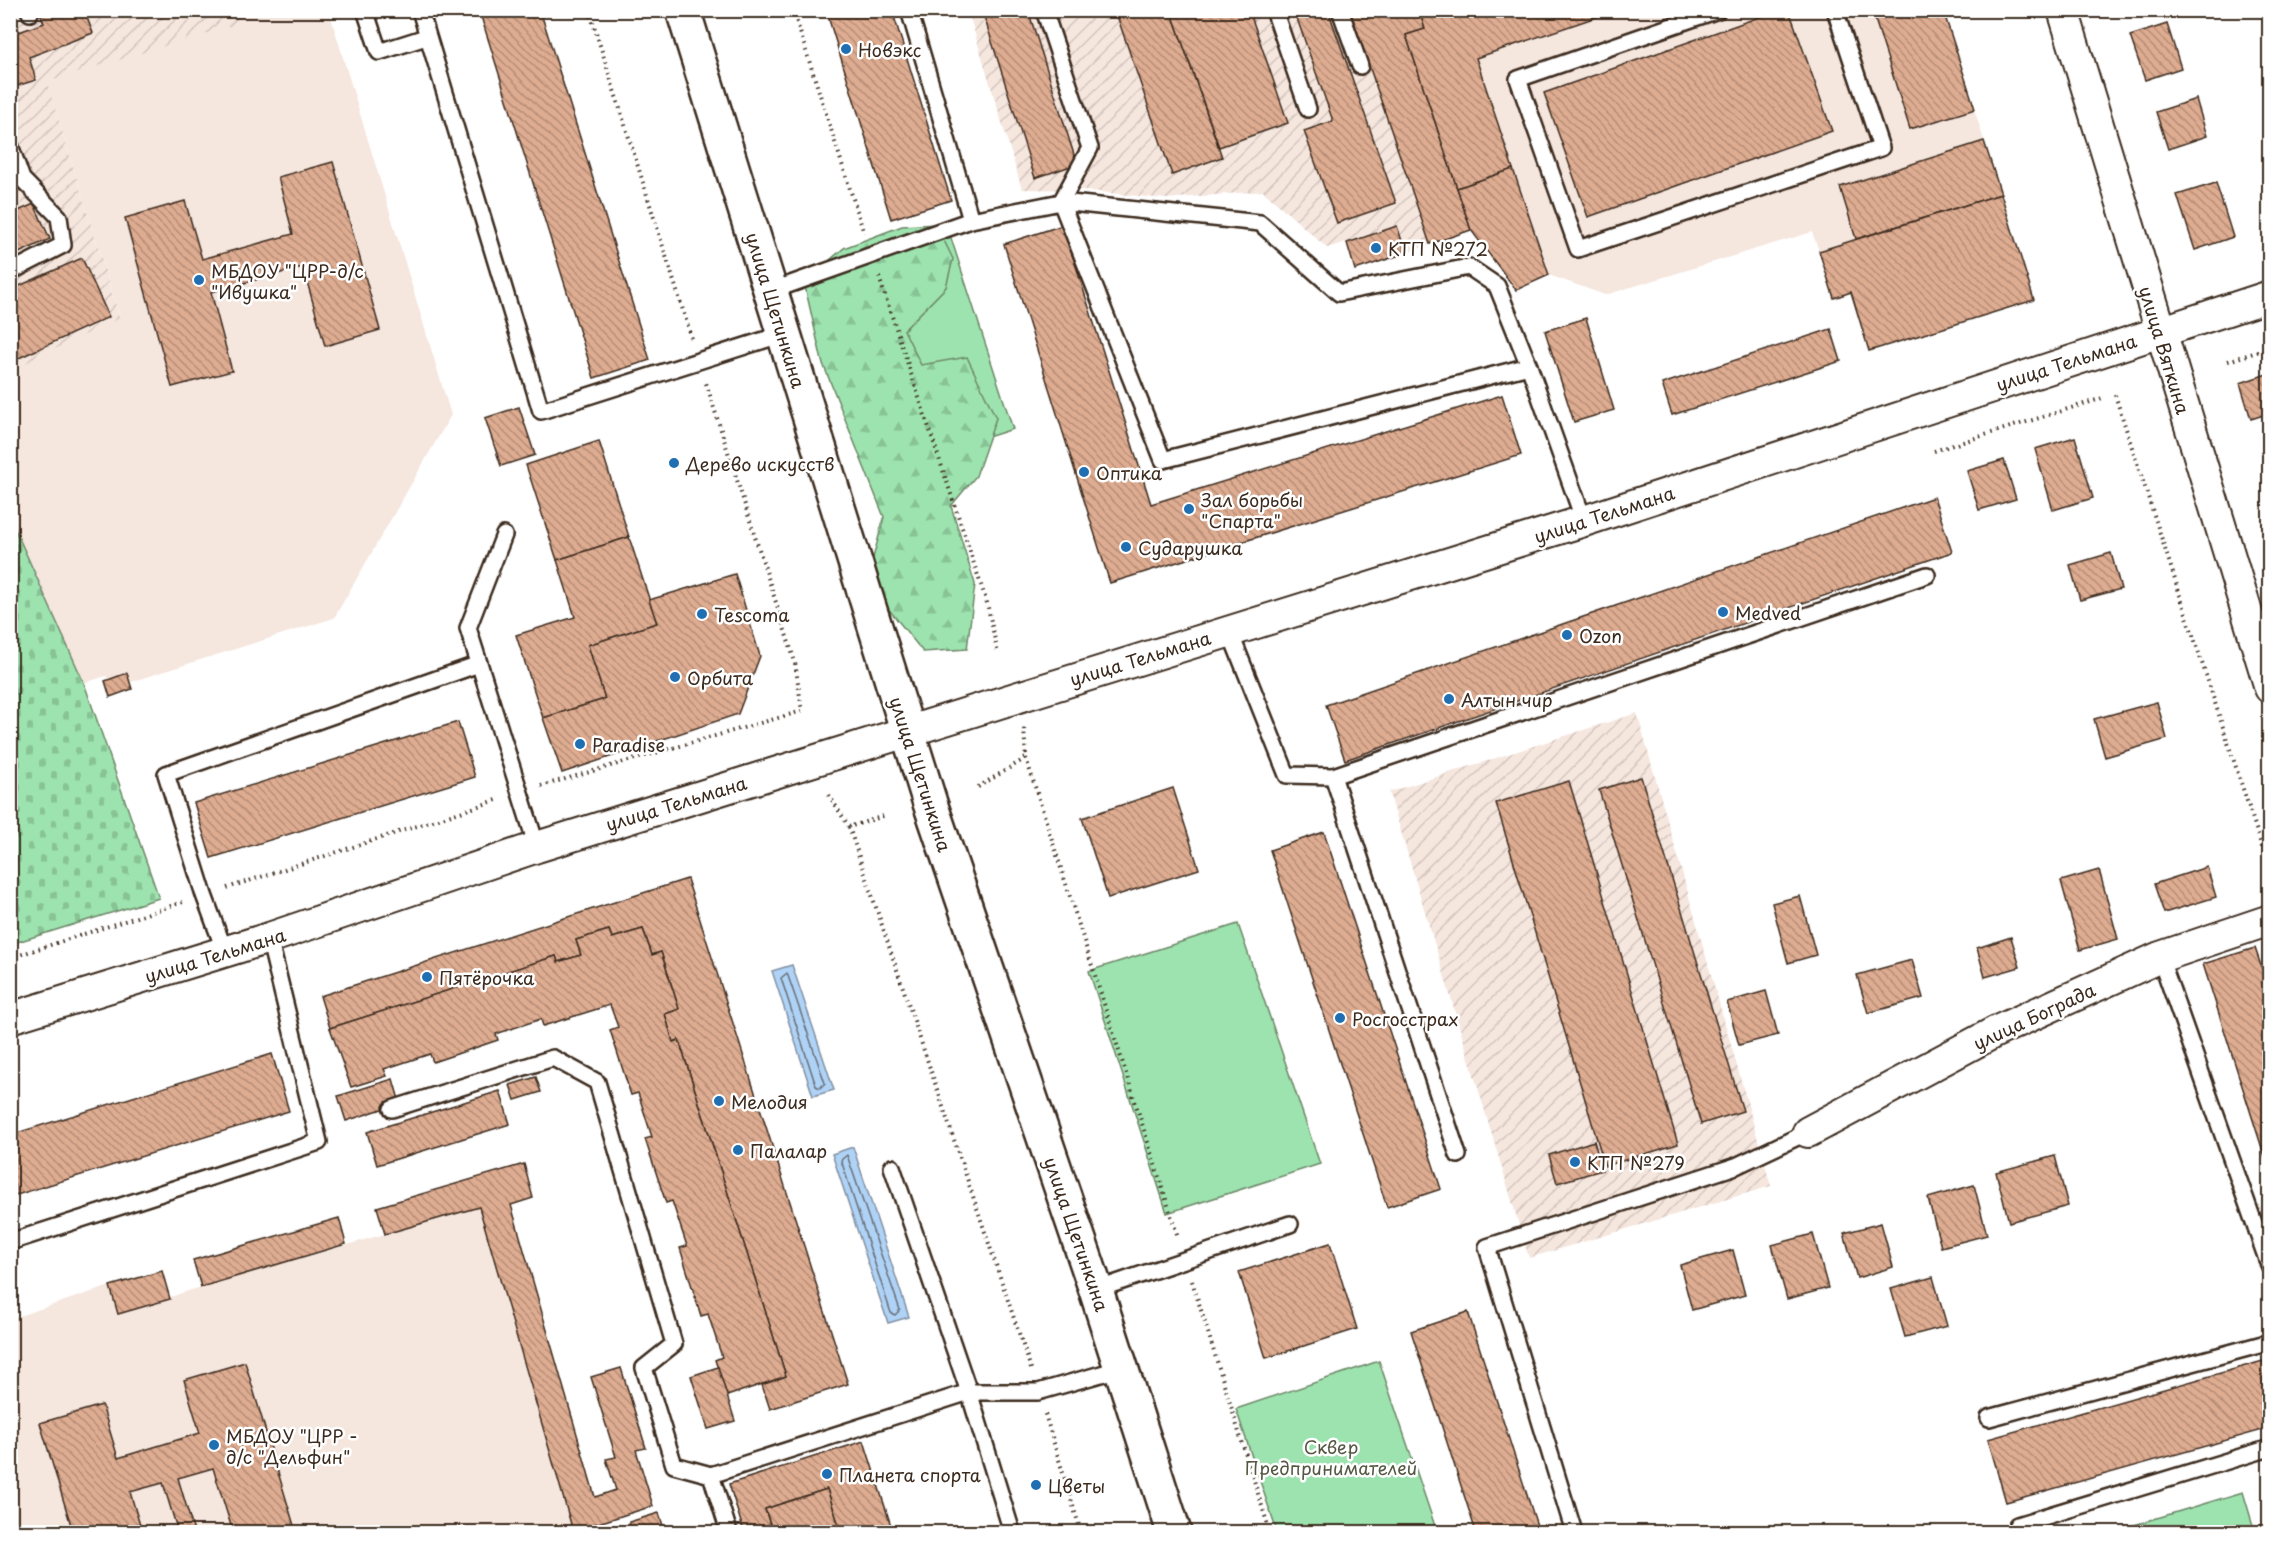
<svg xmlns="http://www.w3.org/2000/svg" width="2280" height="1543" viewBox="0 0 2280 1543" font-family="'Playpen Sans',sans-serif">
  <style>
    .built { fill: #f5e6de }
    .industrial { fill: url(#industrial-furrows) }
    .green { fill: #9de3af; stroke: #6c8666; stroke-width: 1.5 }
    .forest { fill: url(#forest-firs); stroke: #6c8666; stroke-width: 1.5 }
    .cemetery { fill: url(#cemetery-stones); stroke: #6c8666; stroke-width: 1.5 }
    .water { fill: #afd3f7; stroke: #818fa0; stroke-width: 1.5 }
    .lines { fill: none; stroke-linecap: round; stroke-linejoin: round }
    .shore { stroke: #696e75; stroke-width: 1.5 }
    .building { fill: url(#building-back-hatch); stroke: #3b2a1e; stroke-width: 1.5 }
    .lane-casing { stroke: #3b2a1e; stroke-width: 20 }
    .street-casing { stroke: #3b2a1e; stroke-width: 34 }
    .primary-casing { stroke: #3b2a1e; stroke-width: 38 }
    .path { stroke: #3b2a1e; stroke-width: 4; stroke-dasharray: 1.5 4.5; stroke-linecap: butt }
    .lane { stroke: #fff; stroke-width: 15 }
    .street { stroke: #fff; stroke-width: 30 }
    .primary { stroke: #fff; stroke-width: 33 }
    .poi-dot { fill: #1f6fb2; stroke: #fff; stroke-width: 2 }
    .labels { text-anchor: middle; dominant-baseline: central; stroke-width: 5; stroke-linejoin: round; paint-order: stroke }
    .poi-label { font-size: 18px; fill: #3b2a1e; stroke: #fff; text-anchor: start }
    .street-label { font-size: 18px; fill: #3b2a1e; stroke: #fff }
    .park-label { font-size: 18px; fill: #545842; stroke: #fff }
  </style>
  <defs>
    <pattern id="industrial-furrows" width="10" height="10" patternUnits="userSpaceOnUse" patternTransform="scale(1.5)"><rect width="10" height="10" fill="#f5e6de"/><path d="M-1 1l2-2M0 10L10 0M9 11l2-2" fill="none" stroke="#d3c5be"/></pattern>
    <pattern id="forest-firs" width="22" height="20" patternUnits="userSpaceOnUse" patternTransform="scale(1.5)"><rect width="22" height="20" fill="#9de3af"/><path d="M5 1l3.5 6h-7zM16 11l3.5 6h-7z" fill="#88c396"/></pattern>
    <pattern id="cemetery-stones" width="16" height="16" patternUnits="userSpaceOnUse" patternTransform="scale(1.5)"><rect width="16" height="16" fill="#9de3af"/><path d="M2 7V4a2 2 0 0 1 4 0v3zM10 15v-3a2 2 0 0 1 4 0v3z" fill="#88c396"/></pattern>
    <pattern id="building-back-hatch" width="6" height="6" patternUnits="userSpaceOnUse" patternTransform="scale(1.5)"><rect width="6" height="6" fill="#deac91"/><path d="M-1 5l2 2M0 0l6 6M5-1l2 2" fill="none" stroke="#b58c76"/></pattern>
  </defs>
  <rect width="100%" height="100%" fill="#fff"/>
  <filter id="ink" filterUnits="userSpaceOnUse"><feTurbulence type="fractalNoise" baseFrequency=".0167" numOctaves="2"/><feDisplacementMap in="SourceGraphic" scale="12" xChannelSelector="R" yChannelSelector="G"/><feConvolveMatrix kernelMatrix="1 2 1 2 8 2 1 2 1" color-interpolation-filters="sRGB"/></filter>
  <g filter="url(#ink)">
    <!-- built -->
    <g class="built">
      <polygon points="1419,10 1943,11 2001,194 1819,251 1812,232 1605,295 1549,275"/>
      <polygon points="249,11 329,11 451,415 334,618 130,682 127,673 108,679 106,676 84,683 11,518 11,370 120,317 47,82 89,69 90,58"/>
      <polygon points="479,1207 574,1532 11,1532 10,1319 110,1286 118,1314 201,1287"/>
    </g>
    <!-- industrial -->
    <g class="industrial">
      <polygon points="11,11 243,11 246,21 47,82 120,318 11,370"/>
      <polygon points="968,11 1419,11 1406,36 1471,230 1406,253 1397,226 1327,248 1263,191 1166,199 1082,190 1022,189"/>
      <polygon points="1637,713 1771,1186 1529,1258 1389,792"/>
    </g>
    <!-- green -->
    <g class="green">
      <polygon points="950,235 1013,429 941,452 878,259"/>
      <polygon points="1238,924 1320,1164 1167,1213 1089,971"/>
      <polygon points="1379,1361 1437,1532 1277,1532 1236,1409"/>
      <polygon points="2243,1492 2255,1532 2111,1532"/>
    </g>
    <!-- forest -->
    <polygon class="forest" points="936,224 953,259 946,287 904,330 921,365 967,357 996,418 976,476 951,506 975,584 967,649 923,652 875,592 873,558 884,517 822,361 804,282 844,248 902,226"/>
    <!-- cemetery -->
    <polygon class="cemetery" points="10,518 84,683 159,898 11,944"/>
    <!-- water -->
    <g class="water">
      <polygon points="792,965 834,1090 813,1096 772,971"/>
      <polygon points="853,1147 909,1317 888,1323 832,1154"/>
    </g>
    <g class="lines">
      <!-- shore -->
      <g class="shore">
        <polygon points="787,973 825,1083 820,1088 816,1086 781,978"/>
        <polygon points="847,1155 900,1310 895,1315 891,1313 841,1160"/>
      </g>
    </g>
    <!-- building -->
    <g class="building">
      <polygon points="10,10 19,32 44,23 39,10 84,10 93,33 29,57 36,80 10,88"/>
      <polygon points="479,10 540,10 650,360 594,378"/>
      <polygon points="826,10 892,10 951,200 891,219"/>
      <polygon points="982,10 1028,10 1077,164 1035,178"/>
      <polygon points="1115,10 1171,10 1222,157 1172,175"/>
      <polygon points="1171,10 1249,10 1288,123 1219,147"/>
      <polygon points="1294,10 1328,10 1396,203 1337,223 1304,131 1333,121"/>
      <polygon points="1350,10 1419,10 1425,29 1406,35 1471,230 1430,244"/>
      <polygon points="1419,10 1617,10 1476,58 1513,169 1457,188 1406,35 1425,29"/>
      <polygon points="1779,10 1789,10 1832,131 1588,217 1544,93"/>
      <polygon points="1872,10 1943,10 1975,109 1910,129"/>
      <polygon points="2167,24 2181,68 2145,80 2130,36"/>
      <polygon points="2196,99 2207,136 2168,149 2156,112"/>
      <polygon points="1984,141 2001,194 1856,239 1840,187"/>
      <polygon points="333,162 380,330 325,346 303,267 211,292 232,371 172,387 125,218 185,201 202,259 293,234 278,177"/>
      <polygon points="1513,169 1549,275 1516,290 1471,230 1457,188"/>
      <polygon points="2216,183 2233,237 2195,250 2177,195"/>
      <polygon points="10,194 18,211 34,204 50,239 10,257"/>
      <polygon points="2001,194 2034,300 1869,351 1851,292 1834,298 1819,251"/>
      <polygon points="1063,225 1151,504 1502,395 1521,455 1110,583 1004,244"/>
      <polygon points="1397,226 1406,253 1355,270 1347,243"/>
      <polygon points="82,258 109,317 10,362 10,290"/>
      <polygon points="1586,318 1614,410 1574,422 1545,331"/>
      <polygon points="1831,329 1841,361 1672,415 1662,384"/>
      <polygon points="2270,373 2270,413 2251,419 2240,383"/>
      <polygon points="519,407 535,455 501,466 485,418"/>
      <polygon points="2075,437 2093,498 2053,510 2035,449"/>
      <polygon points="599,441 629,537 557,560 526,465"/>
      <polygon points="2004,460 2016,499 1979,510 1967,471"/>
      <polygon points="1934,497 1952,552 1345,760 1326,705"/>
      <polygon points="629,537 657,623 588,645 605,699 543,718 516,635 575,617 557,560"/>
      <polygon points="2111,553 2121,589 2080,600 2070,565"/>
      <polygon points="735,574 760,656 738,714 562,773 543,718 605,699 588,645 657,623 649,600"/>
      <polygon points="127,673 132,689 110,697 105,681"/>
      <polygon points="2157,702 2167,739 2105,757 2094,719"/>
      <polygon points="458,722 475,777 211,858 194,803"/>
      <polygon points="1641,777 1743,1111 1701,1124 1599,790"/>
      <polygon points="1569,781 1678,1144 1605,1166 1496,803"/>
      <polygon points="1173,788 1199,869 1108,898 1082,818"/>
      <polygon points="1324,832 1441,1189 1387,1207 1270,850"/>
      <polygon points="2207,867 2216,897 2164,913 2154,884"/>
      <polygon points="2099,870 2118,939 2080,950 2061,881"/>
      <polygon points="687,879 848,1384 770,1409 762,1385 786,1376 679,1040 673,1042 665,1014 679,1009 661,952 652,955 643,929 612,938 609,930 576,940 581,955 558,962 556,956 330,1028 320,996"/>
      <polygon points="1800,896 1816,955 1788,963 1772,903"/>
      <polygon points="643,929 652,955 661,952 679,1009 665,1014 673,1042 679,1040 786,1376 727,1396 715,1360 722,1357 708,1314 701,1316 680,1248 687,1246 672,1201 666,1203 645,1139 652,1137 638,1093 631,1095 610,1030 618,1027 610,1005 543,1026 541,1019 496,1034 498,1040 433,1062 430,1054 384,1069 387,1076 351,1087 330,1028 556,956 558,962 581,955 576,940 609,930 612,938"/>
      <polygon points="2011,937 2020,967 1985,977 1977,948"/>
      <polygon points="2255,948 2270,992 2270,1173 2203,964"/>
      <polygon points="1912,960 1923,998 1868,1013 1857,975"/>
      <polygon points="1766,991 1778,1035 1739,1045 1727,1002"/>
      <polygon points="272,1054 289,1111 10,1197 10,1135"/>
      <polygon points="536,1077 541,1092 515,1100 510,1085"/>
      <polygon points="393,1079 400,1103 346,1121 338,1096"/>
      <polygon points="500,1091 510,1124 377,1165 367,1132"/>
      <polygon points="1594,1141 1602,1170 1557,1183 1549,1155"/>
      <polygon points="2055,1156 2068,1206 2009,1222 1996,1172"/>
      <polygon points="524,1164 533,1198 511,1205 595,1497 616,1490 606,1459 616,1457 591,1377 621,1368 646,1448 636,1450 653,1506 573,1531 479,1207 385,1234 377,1207"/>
      <polygon points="1974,1185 1987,1235 1941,1247 1928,1198"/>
      <polygon points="339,1218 346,1244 201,1287 193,1260"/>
      <polygon points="1881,1223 1893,1267 1857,1278 1844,1233"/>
      <polygon points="1813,1234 1828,1288 1787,1299 1772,1245"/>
      <polygon points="1330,1243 1357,1329 1266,1358 1239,1272"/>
      <polygon points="1733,1250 1745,1295 1692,1310 1680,1265"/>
      <polygon points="162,1271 170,1299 118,1314 110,1286"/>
      <polygon points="1933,1277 1947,1326 1905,1337 1891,1289"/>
      <polygon points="1468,1312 1539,1532 1476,1532 1411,1331"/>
      <polygon points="2270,1359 2270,1428 2006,1502 1988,1439"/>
      <polygon points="245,1362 295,1529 283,1532 233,1532 213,1468 178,1478 194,1532 178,1532 163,1483 130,1492 142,1532 73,1532 40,1423 102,1405 118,1458 200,1433 184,1380"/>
      <polygon points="718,1367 735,1421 708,1429 691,1376"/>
      <polygon points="864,1441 893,1532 841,1532 827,1489 765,1509 771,1528 759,1532 744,1532 729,1484"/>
      <polygon points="827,1489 841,1532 773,1532 765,1509"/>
      <polygon points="659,1513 665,1532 632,1532 629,1522"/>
    </g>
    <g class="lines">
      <!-- lane casing -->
      <g class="lane-casing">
        <g id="lane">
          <polyline points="29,10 30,13"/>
          <polyline points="365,10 379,52 426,37"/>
          <polyline points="420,10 541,411 783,334"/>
          <polyline points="909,10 971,220"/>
          <polyline points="1044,10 1090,148 1061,202 1163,460 1529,366 1584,521"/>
          <polyline points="1274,10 1308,109"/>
          <polyline points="1340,10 1360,66"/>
          <polyline points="1718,10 1518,79 1578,249 1881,148 1835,10"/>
          <polyline points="10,145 22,179 59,217 63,245 10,272"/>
          <polyline points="771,291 971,220 1061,202 1260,223 1339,293 1469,267 1497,286 1529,366"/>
          <polyline points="504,535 468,628 537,847"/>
          <polyline points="1229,630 1287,775 1333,776 1927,575"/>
          <polyline points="1333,776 1458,1155"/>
          <polyline points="225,952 204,895 166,774 479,664"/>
          <polyline points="2160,957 2270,1268"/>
          <polyline points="392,1109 553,1058 597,1082 674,1344 644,1368 674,1465 711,1475 729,1532"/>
          <polyline points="892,1167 969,1392 1012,1532"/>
          <polyline points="10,1242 319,1142 269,938"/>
          <polyline points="1096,1290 1290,1224"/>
          <polyline points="1989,1418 2270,1342"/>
          <polyline points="711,1475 969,1392 1038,1392 1122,1368"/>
          <polyline points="2017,1525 2270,1448"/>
          <polyline points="1574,1532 1487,1247 1736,1166 1808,1132"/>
        </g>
      </g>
      <!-- street casing -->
      <g class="street-casing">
        <g id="street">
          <polyline points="2063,10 2270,688"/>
          <polyline points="10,1018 269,938 537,847 1584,521 2270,296"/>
          <polyline points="1808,1132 1995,1032 2160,957 2270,920"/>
        </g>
      </g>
      <!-- primary casing -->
      <g class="primary-casing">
        <polyline id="primary" points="683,10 930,803 1096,1290 1174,1532"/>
      </g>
      <!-- path -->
      <g class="path">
        <polyline points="589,10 692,339"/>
        <polyline points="793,10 864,233"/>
        <polyline points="879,277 987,603 998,654"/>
        <polyline points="2228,361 2270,348"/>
        <polyline points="2115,395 2270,872"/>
        <polyline points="1934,451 2103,398"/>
        <polyline points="1026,758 1178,1237"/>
        <polyline points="541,786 802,711 795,662 706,383"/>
        <polyline points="978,787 1026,758 1024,728"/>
        <polyline points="829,795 849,827 887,815"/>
        <polyline points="849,827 1031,1369"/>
        <polyline points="227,888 497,800"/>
        <polyline points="10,958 183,902"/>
        <polyline points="1192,1281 1270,1532"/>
        <polyline points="1045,1414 1081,1532"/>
      </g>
      <!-- lane -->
      <use href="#lane" class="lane"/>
      <!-- street -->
      <use href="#street" class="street"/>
      <!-- primary -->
      <use href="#primary" class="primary"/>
    </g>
  </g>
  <!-- markers -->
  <g class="poi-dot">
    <circle cx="846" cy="49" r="6"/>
    <circle cx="1376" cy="248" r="6"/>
    <circle cx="199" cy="280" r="6"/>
    <circle cx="674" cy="463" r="6"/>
    <circle cx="1084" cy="472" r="6"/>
    <circle cx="1189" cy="509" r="6"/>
    <circle cx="1126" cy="547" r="6"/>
    <circle cx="1723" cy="612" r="6"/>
    <circle cx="702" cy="614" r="6"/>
    <circle cx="1567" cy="635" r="6"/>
    <circle cx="675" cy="677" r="6"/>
    <circle cx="1449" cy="699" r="6"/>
    <circle cx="580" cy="744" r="6"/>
    <circle cx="427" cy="977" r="6"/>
    <circle cx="1340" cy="1018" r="6"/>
    <circle cx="719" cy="1101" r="6"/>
    <circle cx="738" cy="1150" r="6"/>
    <circle cx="1575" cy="1162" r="6"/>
    <circle cx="214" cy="1445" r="6"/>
    <circle cx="827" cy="1474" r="6"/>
    <circle cx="1036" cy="1485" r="6"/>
  </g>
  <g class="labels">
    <!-- poi labels -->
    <g class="poi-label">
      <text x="858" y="49">Новэкс</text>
      <text x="1388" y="248">КТП №272</text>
      <text x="211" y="270">МБДОУ "ЦРР-д/с<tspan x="211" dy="21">"Ивушка"</tspan></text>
      <text x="686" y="463">Дерево искусств</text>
      <text x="1096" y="472">Оптика</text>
      <text x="1201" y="499">Зал борьбы<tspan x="1201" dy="21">"Спарта"</tspan></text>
      <text x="1138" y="547">Сударушка</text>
      <text x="1735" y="612">Medved</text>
      <text x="714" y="614">Tescoma</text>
      <text x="1579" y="635">Ozon</text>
      <text x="687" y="677">Орбита</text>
      <text x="1461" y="699">Алтын чир</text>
      <text x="592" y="744">Paradise</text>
      <text x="439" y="977">Пятёрочка</text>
      <text x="1352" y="1018">Росгосстрах</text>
      <text x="731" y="1101">Мелодия</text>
      <text x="750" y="1150">Палалар</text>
      <text x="1587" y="1162">КТП №279</text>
      <text x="226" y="1435">МБДОУ "ЦРР -<tspan x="226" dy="21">д/с "Дельфин"</tspan></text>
      <text x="839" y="1474">Планета спорта</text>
      <text x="1048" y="1485">Цветы</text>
    </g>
    <!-- street labels -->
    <g class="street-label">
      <text transform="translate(776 310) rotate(73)">улица Щетинкина</text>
      <text transform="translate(2165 350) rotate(73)">улица Вяткина</text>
      <text transform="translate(2066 362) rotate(-18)">улица Тельмана</text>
      <text transform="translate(1604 514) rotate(-18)">улица Тельмана</text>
      <text transform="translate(1140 658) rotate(-17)">улица Тельмана</text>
      <text transform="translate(921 774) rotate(72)">улица Щетинкина</text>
      <text transform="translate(676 803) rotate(-17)">улица Тельмана</text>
      <text transform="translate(215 955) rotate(-17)">улица Тельмана</text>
      <text transform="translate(2034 1016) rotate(-25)">улица Бограда</text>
      <text transform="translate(1077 1234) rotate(71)">улица Щетинкина</text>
    </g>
    <!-- park labels -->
    <g class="park-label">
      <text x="1331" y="1446">Сквер<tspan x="1331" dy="21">Предпринимателей</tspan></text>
    </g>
  </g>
  <!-- margin -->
  <rect width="2280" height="1543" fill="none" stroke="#fff" stroke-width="36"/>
  <rect x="18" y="18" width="2244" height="1507" fill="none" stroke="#3b2a1e" stroke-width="2" filter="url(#ink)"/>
</svg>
